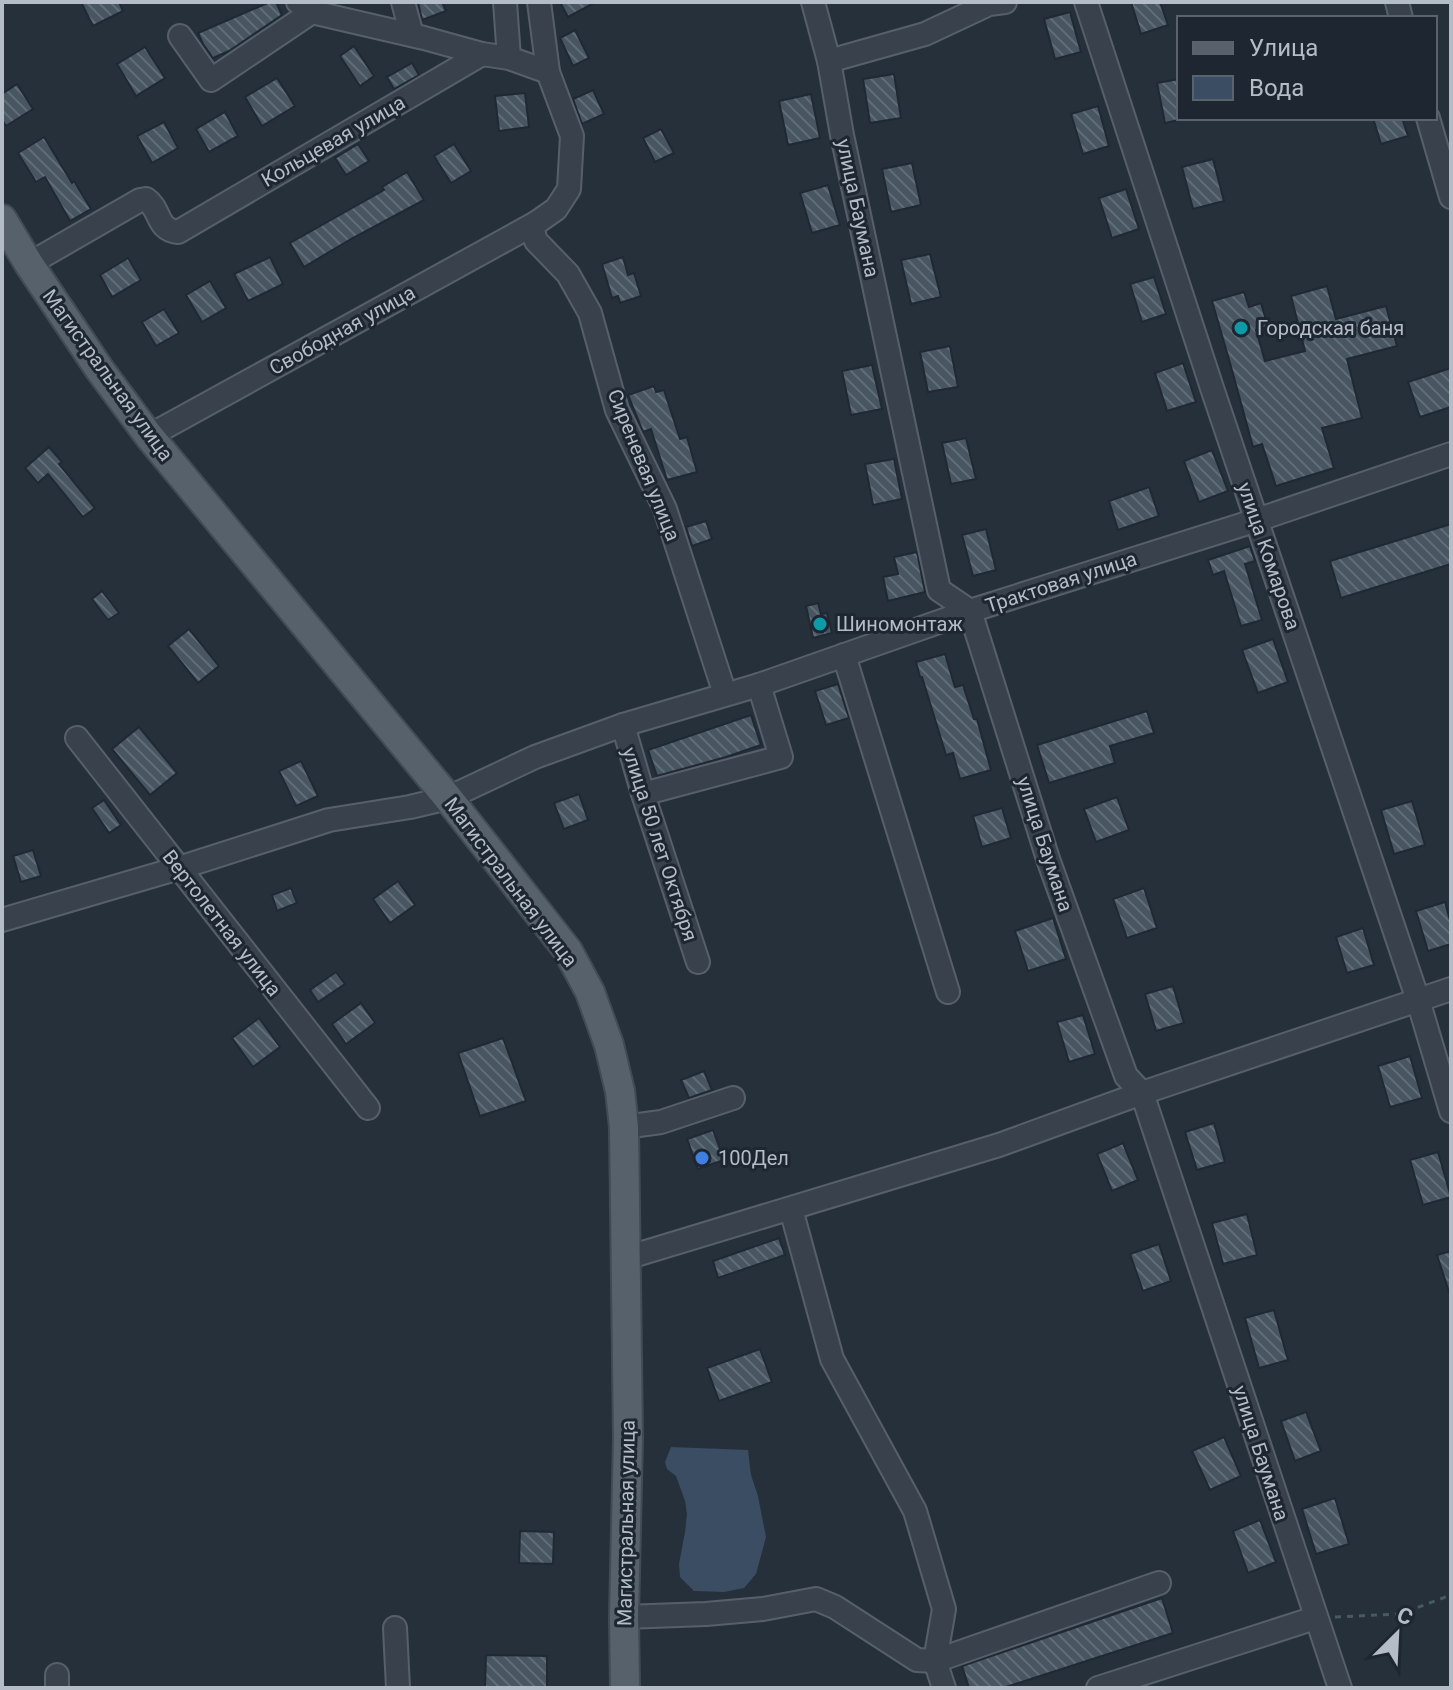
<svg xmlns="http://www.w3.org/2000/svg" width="1453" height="1690" viewBox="0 0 1453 1690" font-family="Roboto,sans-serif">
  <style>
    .water { fill: #3a4d62 }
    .building { fill: url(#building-back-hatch); stroke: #202933; stroke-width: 2 }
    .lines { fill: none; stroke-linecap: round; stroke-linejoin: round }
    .minor-casing { stroke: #57606a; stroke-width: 26 }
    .major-casing { stroke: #424b55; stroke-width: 32 }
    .path { stroke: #475b5c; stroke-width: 3; stroke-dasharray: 6 6; stroke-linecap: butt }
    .minor { stroke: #39424c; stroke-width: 22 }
    .major { stroke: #57616c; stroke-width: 28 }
    .culture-dot { fill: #0f9aa8; stroke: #1e2731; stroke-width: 3 }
    .shop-dot { fill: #3f7fe0; stroke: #1e2731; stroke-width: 3 }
    .labels { text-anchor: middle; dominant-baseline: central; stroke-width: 6; stroke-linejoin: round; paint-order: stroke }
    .street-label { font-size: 20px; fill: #b4bdc7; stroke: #1e2731 }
    .poi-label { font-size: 20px; fill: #b4bdc7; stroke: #1e2731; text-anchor: start }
  </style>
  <defs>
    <pattern id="building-back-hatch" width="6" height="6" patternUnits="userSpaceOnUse" patternTransform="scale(2)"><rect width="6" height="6" fill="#485662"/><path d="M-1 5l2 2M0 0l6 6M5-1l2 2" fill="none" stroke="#606c77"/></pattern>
  </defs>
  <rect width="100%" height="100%" fill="#25303b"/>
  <!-- water -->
  <polygon class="water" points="671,1447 748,1450 751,1475 758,1496 766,1537 756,1574 744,1588 724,1592 694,1591 680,1577 679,1564 685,1532 687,1514 685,1501 676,1476 667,1469 665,1462"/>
  <!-- building -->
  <g class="building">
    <polygon points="81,2 119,2 123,11 93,26"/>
    <polygon points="270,2 276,2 282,15 229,51 213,58 203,44 198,33"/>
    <polygon points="418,2 442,2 446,11 422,20"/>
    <polygon points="560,2 596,2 568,17"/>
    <polygon points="1131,2 1160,2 1168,25 1141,34"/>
    <polygon points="1070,12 1081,52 1055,59 1044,19"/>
    <polygon points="575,30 589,58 573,66 560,38"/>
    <polygon points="354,46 374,76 360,86 340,56"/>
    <polygon points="145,47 165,78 136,96 117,64"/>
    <polygon points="412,63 419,75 394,89 387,77"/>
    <polygon points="894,74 901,118 870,123 863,79"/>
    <polygon points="277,78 295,106 262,126 245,97"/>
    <polygon points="1179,79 1179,120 1165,123 1157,83"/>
    <polygon points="17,84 33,109 6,126 2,120 2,94"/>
    <polygon points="593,90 604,114 582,124 573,99"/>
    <polygon points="525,93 529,127 499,131 495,96"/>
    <polygon points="811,94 820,138 788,145 779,101"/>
    <polygon points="1098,106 1109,146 1083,154 1071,114"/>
    <polygon points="225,112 238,136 209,152 196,129"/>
    <polygon points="1373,118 1402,118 1408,136 1381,144"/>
    <polygon points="164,122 178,148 152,163 137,136"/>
    <polygon points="661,129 674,153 655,162 643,138"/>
    <polygon points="44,137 72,183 74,181 91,209 70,221 45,177 36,182 18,153"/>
    <polygon points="358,144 369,161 346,175 335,158"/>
    <polygon points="454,144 471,171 451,183 434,156"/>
    <polygon points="1213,159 1224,201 1193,209 1182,167"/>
    <polygon points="912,163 921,205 891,212 882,169"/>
    <polygon points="407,172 424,200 351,239 304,267 290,243 384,190 382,187"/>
    <polygon points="828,185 840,225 812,233 800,193"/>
    <polygon points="1126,189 1139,229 1112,238 1099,198"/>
    <polygon points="930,254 941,297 911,304 901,260"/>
    <polygon points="270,257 283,284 248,301 234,274"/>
    <polygon points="623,257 628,275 634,273 641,296 620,303 618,296 612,298 602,264"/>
    <polygon points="128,258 141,280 112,297 100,275"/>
    <polygon points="1154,277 1166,314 1142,322 1130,284"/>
    <polygon points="210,281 226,308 202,322 186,295"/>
    <polygon points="1327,286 1336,319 1386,306 1397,346 1347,359 1362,418 1322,428 1334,468 1276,486 1262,444 1253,447 1230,363 1212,301 1244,292 1249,307 1261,303 1268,327 1256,330 1265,361 1305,351 1291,296"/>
    <polygon points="164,309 179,333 156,346 142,322"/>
    <polygon points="950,346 958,387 928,392 920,352"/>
    <polygon points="1183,363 1196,402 1167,411 1155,373"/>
    <polygon points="872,365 882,409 851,415 842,371"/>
    <polygon points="1451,368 1451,407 1420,417 1408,382"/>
    <polygon points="654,386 656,392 664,390 680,439 687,437 697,472 667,480 651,429 643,432 628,395"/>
    <polygon points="966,438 976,479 951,484 942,443"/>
    <polygon points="49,447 62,462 59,464 95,508 83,517 48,474 38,483 25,468"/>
    <polygon points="1212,450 1228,491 1199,502 1184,461"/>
    <polygon points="894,459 902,499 873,505 865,464"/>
    <polygon points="1149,487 1159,516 1118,530 1109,501"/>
    <polygon points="706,521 712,539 692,546 686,527"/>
    <polygon points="1451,524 1451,564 1341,598 1330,561"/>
    <polygon points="986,529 996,570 973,576 962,535"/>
    <polygon points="1250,546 1255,561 1245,564 1262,620 1241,626 1224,571 1213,575 1208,560"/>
    <polygon points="917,552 925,592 888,601 883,577 898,574 894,557"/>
    <polygon points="102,591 119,613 108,620 92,599"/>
    <polygon points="818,603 821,614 827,613 832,633 813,638 806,606"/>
    <polygon points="189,629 219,666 198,683 168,646"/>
    <polygon points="1273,639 1288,682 1258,693 1242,650"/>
    <polygon points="945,654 955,687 963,685 974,719 977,719 991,770 960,779 953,753 946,755 922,677 920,677 916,662"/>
    <polygon points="838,684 849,718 826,725 815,691"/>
    <polygon points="1147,711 1154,733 1110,746 1115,763 1049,783 1037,745"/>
    <polygon points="751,715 761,745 726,757 657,776 648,750"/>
    <polygon points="139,727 177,773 150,795 112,749"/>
    <polygon points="301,761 318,796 296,806 279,771"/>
    <polygon points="579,794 588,820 564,829 554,803"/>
    <polygon points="1117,797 1129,830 1096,842 1084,809"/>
    <polygon points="104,800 121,825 109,833 92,808"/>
    <polygon points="1412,801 1425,845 1394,854 1381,810"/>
    <polygon points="1002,808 1011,838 982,847 973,816"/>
    <polygon points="33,850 41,876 21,882 13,856"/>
    <polygon points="398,881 415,905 390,923 373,899"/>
    <polygon points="291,888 297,903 277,911 272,895"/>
    <polygon points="1144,888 1157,928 1127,938 1113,899"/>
    <polygon points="1445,902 1451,924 1451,944 1428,951 1416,911"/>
    <polygon points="1053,918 1066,959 1028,971 1015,931"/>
    <polygon points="1363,928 1374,965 1347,973 1336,937"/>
    <polygon points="336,972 345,984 318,1002 310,990"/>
    <polygon points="1173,986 1184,1023 1156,1031 1145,994"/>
    <polygon points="361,1003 375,1023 346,1044 332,1024"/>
    <polygon points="1083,1015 1095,1054 1069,1062 1057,1022"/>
    <polygon points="259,1018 280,1047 253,1067 232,1038"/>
    <polygon points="503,1038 526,1101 480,1116 458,1053"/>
    <polygon points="1410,1056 1422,1098 1390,1107 1378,1066"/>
    <polygon points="704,1071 712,1090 689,1098 681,1080"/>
    <polygon points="1214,1123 1225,1162 1197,1170 1185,1132"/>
    <polygon points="713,1130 724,1160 698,1169 687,1139"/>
    <polygon points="1123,1143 1138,1180 1112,1191 1097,1154"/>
    <polygon points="1438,1152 1451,1197 1423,1205 1410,1160"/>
    <polygon points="1247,1214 1257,1255 1223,1264 1212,1223"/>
    <polygon points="779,1238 785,1255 718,1278 713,1261"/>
    <polygon points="1159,1244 1171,1281 1143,1291 1130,1254"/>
    <polygon points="1451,1251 1451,1291 1449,1292 1437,1255"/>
    <polygon points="1274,1310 1288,1360 1259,1368 1245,1318"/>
    <polygon points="760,1349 772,1382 719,1401 707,1368"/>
    <polygon points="1306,1412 1321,1451 1295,1461 1281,1421"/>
    <polygon points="1224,1437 1241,1476 1210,1490 1192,1451"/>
    <polygon points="1335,1498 1349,1544 1316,1554 1302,1509"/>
    <polygon points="1260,1520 1276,1562 1248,1573 1233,1531"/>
    <polygon points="520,1531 554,1532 553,1564 519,1563"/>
    <polygon points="1162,1598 1173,1633 1003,1688 969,1688 962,1666"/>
    <polygon points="486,1655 547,1656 547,1688 485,1688"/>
  </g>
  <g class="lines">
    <!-- minor casing -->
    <g class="minor-casing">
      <g id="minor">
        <polyline points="403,2 412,35"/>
        <polyline points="505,2 509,58"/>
        <polyline points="539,2 548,72"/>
        <polyline points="813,2 829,61 842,135 939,590 970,611 1048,859 1126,1076 1142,1093 1340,1688"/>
        <polyline points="1086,2 1212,388 1418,1000 1451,1111"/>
        <polyline points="1397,2 1401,18"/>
        <polyline points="180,36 211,80 312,12"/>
        <polyline points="482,54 509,58 548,72 572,136 569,189 556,209 536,223 533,231 536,241 568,274 590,313 617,410 665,509 725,694"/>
        <polyline points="829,61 925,34 989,4 1005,2"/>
        <polyline points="1428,118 1451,197"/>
        <path d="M29 264 140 200 146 199C161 209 156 230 178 232L482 54 424 38 312 12 298 2"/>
        <polyline points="149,436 536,223"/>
        <polyline points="844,655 948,992"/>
        <polyline points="623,725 643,794 698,962"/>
        <polyline points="77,738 368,1108"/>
        <polyline points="643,794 781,757 759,685"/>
        <polyline points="2,920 179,868 329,820 410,807 448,798 535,757 623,725 759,685 970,611 1257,520 1451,454"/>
        <polyline points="624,1127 661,1122 733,1098"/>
        <polyline points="791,1209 832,1359 915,1511 944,1609 935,1661 944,1688"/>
        <polyline points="626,1258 999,1145 1142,1093 1451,989"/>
        <polyline points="624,1617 706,1614 763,1609 816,1599 835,1607 917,1660 935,1661 1159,1583"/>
        <polyline points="395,1628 398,1688"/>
        <polyline points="57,1675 57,1688"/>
        <polyline points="1098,1688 1315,1618"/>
      </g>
    </g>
    <!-- major casing -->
    <g class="major-casing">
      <polyline id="major" points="2,219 29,264 100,370 149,436 448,798 568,951 590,992 609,1045 620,1091 624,1127 628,1438 624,1617 625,1688"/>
    </g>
    <!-- path -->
    <polyline class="path" points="1335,1617 1400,1614 1451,1595"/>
    <!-- minor -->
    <use href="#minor" class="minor"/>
    <!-- major -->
    <use href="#major" class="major"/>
  </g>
  <!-- markers -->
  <g class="culture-dot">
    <circle cx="1241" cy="328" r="8"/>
    <circle cx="820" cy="624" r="8"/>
  </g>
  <circle class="shop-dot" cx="702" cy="1158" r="8"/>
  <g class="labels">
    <!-- street labels -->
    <g class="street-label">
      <text transform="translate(333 141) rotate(-30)">Кольцевая улица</text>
      <text transform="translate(858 208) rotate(78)">улица Баумана</text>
      <text transform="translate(342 330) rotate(-29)">Свободная улица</text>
      <text transform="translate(108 375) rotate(54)">Магистральная улица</text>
      <text transform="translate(644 465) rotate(68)">Сиреневая улица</text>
      <text transform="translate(1269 556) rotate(71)">улица Комарова</text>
      <text transform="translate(1061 582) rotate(-18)">Трактовая улица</text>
      <text transform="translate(660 844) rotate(72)">улица 50 лет Октября</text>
      <text transform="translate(1045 844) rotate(72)">улица Баумана</text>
      <text transform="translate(511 882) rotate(53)">Магистральная улица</text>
      <text transform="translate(222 923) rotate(52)">Вертолетная улица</text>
      <text transform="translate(1261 1453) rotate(72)">улица Баумана</text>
      <text transform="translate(626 1523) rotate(-89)">Магистральная улица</text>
    </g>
    <!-- poi labels -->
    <g class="poi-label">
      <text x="1257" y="328">Городская баня</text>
      <text x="836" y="624">Шиномонтаж</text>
      <text x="718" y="1158">100Дел</text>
    </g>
  </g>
  <!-- border -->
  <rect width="1453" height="1690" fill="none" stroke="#b4bdc7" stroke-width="8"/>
  <!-- legend -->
  <rect x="1177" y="16" width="260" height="104" fill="#1e2731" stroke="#5a636d" stroke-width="2"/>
  <rect x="1193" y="42" width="40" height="12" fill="#57616c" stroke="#5a636d" stroke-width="2"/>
  <text x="1249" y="56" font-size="24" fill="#b4bdc7">Улица</text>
  <rect x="1193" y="76" width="40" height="24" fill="#3a4d62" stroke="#5a636d" stroke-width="2"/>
  <text x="1249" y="96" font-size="24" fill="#b4bdc7">Вода</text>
  <!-- north arrow -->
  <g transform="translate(1397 1634) rotate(24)" stroke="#1e2731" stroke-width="6" paint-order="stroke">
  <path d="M0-6L14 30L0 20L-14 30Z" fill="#b4bdc7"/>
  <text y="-12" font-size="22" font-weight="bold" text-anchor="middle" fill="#b4bdc7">С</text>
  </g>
</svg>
